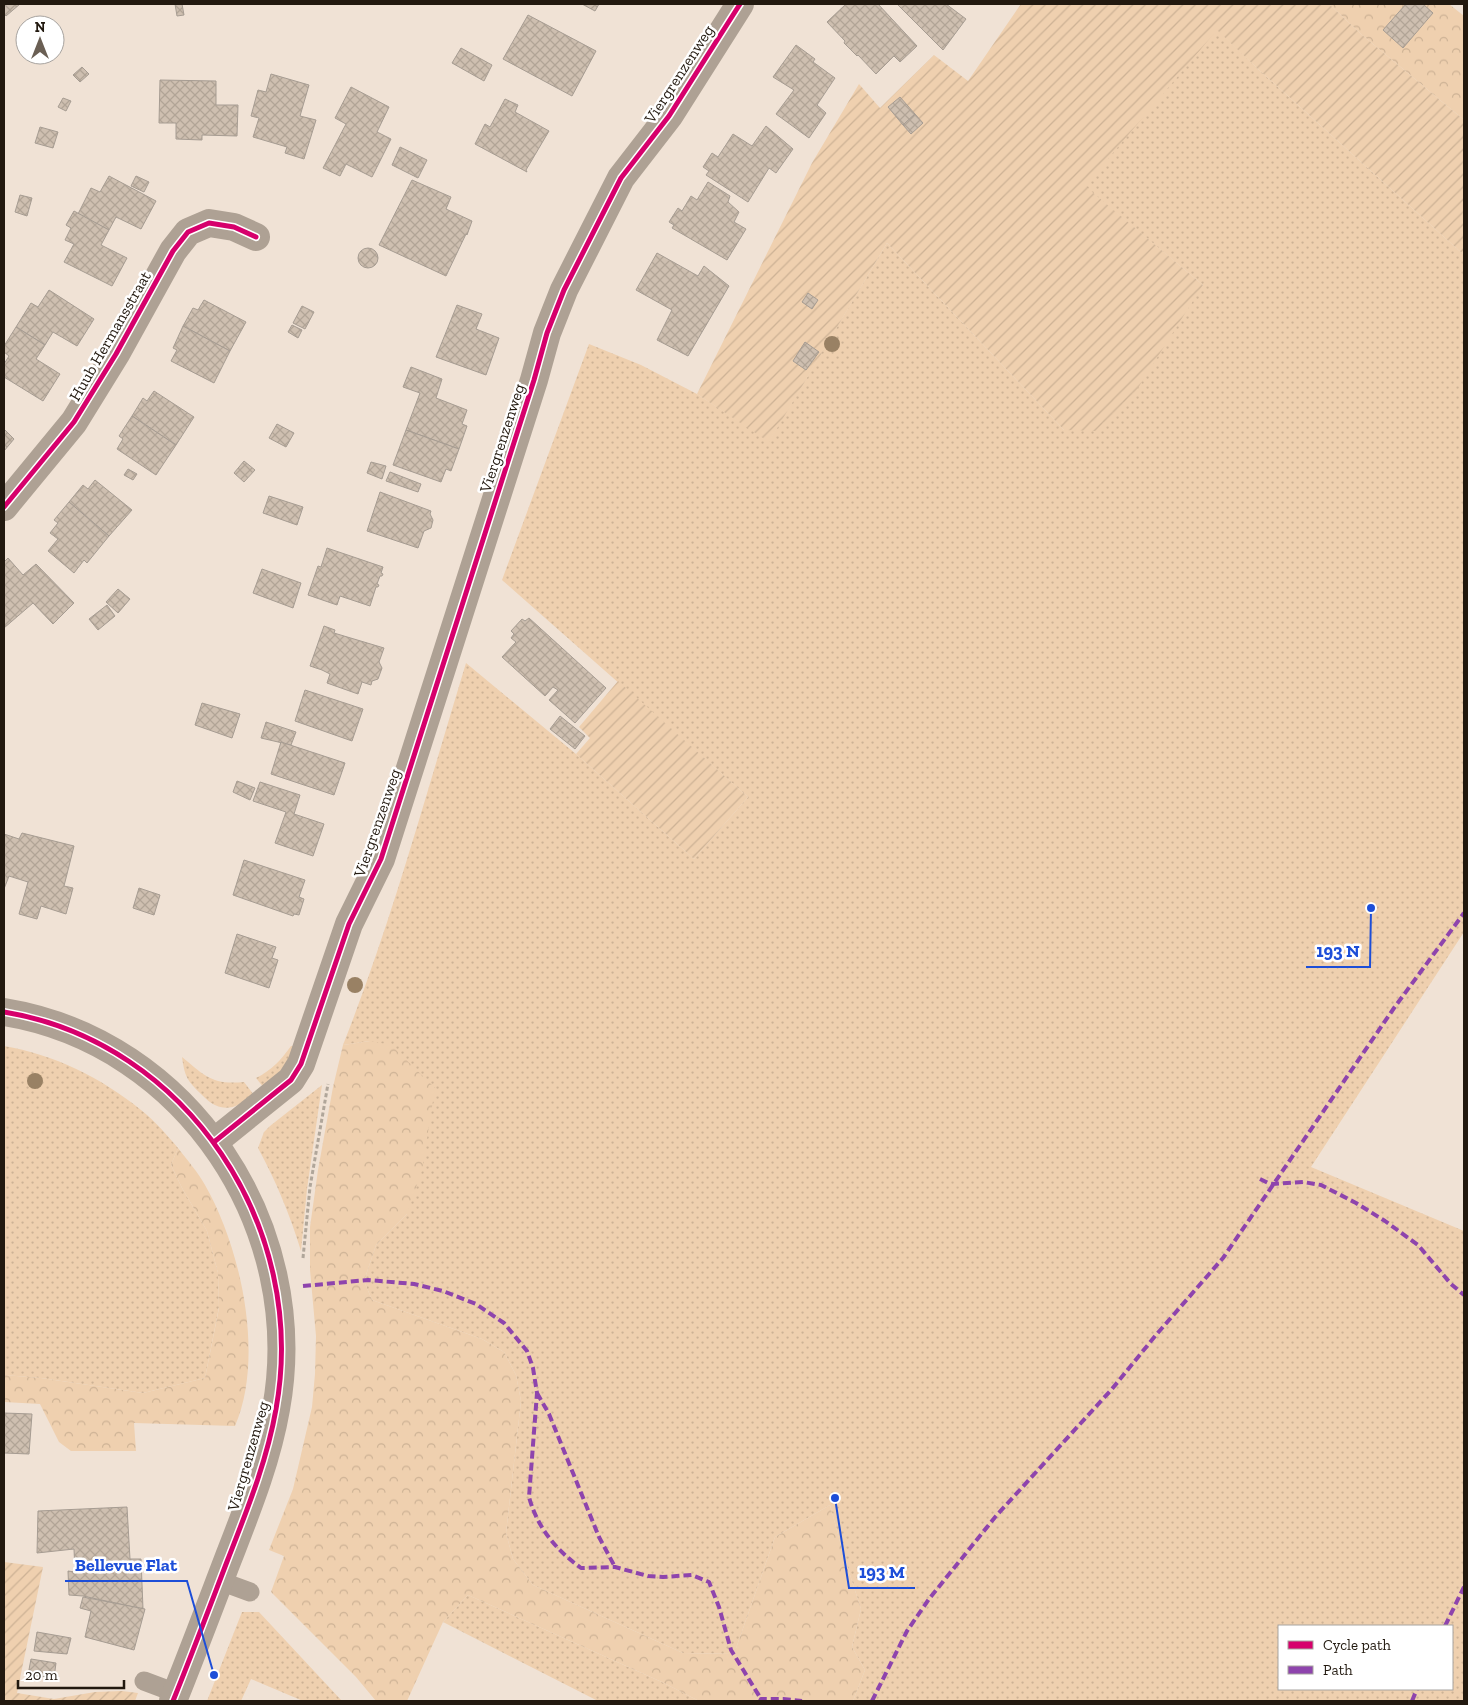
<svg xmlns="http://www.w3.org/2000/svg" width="1468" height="1705" viewBox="0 0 1468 1705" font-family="'Zilla Slab',serif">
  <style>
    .grass { fill: url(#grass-dots); fill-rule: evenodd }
    .forest { fill: url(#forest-crowns) }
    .garden { fill: url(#garden-furrows) }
    .building { fill: url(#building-cross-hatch); stroke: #a69c92 }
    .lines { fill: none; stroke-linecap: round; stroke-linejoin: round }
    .path { stroke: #b0a69a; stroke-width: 3; stroke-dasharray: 4 2.5; stroke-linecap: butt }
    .lane { stroke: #aea194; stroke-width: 19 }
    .street { stroke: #aea194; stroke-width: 28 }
    .quiet { stroke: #8e44ad; stroke-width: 4; stroke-dasharray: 8 4; stroke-linecap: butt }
    .cycleway-casing { stroke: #fff; stroke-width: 8 }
    .cycleway { stroke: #d6006c; stroke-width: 5 }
    .tree { fill: #998164 }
    .labels { text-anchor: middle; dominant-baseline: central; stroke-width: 5; stroke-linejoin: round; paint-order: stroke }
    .street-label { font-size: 16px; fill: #22190f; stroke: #fff }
    .leader { fill: none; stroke: #1d4ed8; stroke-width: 2 }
    .callout-dot { fill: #1d4ed8; stroke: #fff; stroke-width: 2 }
    .callout-label { font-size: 18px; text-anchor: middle; font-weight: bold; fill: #1d4ed8; stroke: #fff; stroke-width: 5; stroke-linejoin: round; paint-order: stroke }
  </style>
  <defs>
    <pattern id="grass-dots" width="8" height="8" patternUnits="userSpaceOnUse" patternTransform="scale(1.25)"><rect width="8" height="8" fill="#efd0af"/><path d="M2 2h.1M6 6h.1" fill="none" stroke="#cdb295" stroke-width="1.8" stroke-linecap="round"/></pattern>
    <pattern id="forest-crowns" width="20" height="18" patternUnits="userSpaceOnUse" patternTransform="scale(1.25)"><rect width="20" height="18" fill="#efd0af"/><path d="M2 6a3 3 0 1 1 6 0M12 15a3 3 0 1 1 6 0" fill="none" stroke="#cdb295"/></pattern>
    <pattern id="garden-furrows" width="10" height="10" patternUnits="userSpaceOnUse" patternTransform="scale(1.25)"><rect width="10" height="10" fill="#efd0af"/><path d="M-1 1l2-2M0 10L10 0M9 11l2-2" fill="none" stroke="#cdb295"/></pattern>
    <pattern id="building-cross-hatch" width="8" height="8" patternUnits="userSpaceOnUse" patternTransform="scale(1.25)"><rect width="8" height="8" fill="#cebfb0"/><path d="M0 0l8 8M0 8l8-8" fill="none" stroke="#b1a496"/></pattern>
  </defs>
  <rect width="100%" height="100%" fill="#f0e2d5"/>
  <!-- grass -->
  <g class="grass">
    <path d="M1217 29 1258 69 1464 255V932L1311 1167 1464 1231V1701H853L865 1670 852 1647 861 1609 843 1553 830 1505 775 1537 734 1654 683 1653 533 1585 513 1559 506 1533 521 1401 516 1375 504 1352 482 1339 372 1300 364 1281 376 1245 407 1214 370 1041 343 1045C392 921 427 791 466 663L576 754 694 859 748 797 502 580 589 344 641 365 697 394 769 441 887 243 1064 430 1203 285 1084 186ZM1279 1626H1452V1689H1279Z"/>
    <path d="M4 1046C53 1054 102 1078 141 1110 155 1121 167 1135 178 1148L171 1165 182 1188 207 1231 218 1273 219 1307 205 1378 143 1393 41 1378 4 1375Z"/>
    <path d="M291 1046H295L290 1061 264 1088 256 1078C272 1070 281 1060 291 1046Z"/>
    <path d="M182 1057C205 1076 212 1085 244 1082L254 1095C235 1110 220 1114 202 1095 187 1080 185 1078 182 1057Z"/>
    <path d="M322 1085 307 1189 301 1251C290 1215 276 1181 258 1148L264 1132 270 1126Z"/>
    <polygon points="468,1595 664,1683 699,1701 598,1701 443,1622"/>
    <polygon points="242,1612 259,1612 342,1701 303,1701 251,1679 241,1701 207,1701"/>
  </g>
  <!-- forest -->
  <g class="forest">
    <polygon points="1329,4 1449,4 1464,16 1464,120 1361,34"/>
    <polygon points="370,1041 391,1045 435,1088 422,1170 407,1214 376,1245 364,1281 372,1300 482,1339 504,1352 516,1375 521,1401 506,1533 513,1559 533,1585 683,1653 734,1654 775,1537 830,1505 843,1553 861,1609 852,1647 865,1670 853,1701 699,1701 664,1683 468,1595 443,1622 407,1701 376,1701 356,1677 271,1592 284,1556 269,1550 293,1489 312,1407 315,1374 316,1336 310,1270 310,1227 318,1170 333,1087 343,1045"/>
    <path d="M178 1148C187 1160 198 1172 205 1185 241 1248 265 1357 235 1426L134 1423 136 1451H71L59 1442 40 1404 4 1402V1375L41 1378 143 1393 205 1378 219 1308 218 1273 207 1231 182 1188 171 1165Z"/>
  </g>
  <!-- garden -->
  <g class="garden">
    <polygon points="1021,4 1329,4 1361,34 1464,120 1464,255 1258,69 1217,30 1085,186 1203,285 1126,407 1096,431 1064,430 887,243 769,442 697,394 812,163 859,84 880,108 934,55 968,81"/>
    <polygon points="618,681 748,797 694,859 576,754 590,738 579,727"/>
    <polygon points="4,1562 43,1567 17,1693 54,1699 95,1692 122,1691 138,1693 135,1701 4,1701"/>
  </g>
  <!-- building -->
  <g class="building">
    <polygon points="4,4 20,4 6,16 4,14"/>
    <polygon points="175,4 182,4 184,15 177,16"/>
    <polygon points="582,4 599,4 595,11"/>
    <polygon points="846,4 878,4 917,46 900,62 894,56 876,74 858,55 857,56 844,43 845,41 827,22"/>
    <polygon points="897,4 946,4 966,19 943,50"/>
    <polygon points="1406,4 1423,4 1433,13 1403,48 1383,30"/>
    <polygon points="528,15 596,51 572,96 503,59"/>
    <polygon points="796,45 815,59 813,62 835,78 817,105 826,113 809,138 776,114 794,90 773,77"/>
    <polygon points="461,48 492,65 484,81 452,63"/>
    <polygon points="82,67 89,74 80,82 73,75"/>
    <polygon points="271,74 309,85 300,116 316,120 304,159 285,153 287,147 253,137 259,118 251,116 258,90 266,92"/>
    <polygon points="160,80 216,81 216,105 238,105 237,136 202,135 202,140 176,139 176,123 159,123"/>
    <polygon points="351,87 389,107 377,132 391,139 372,177 346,164 340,176 323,168 346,124 335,118"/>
    <polygon points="900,97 915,114 903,125 888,107"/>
    <polygon points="63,98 71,101 66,111 58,107"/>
    <polygon points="505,99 518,105 515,112 549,131 526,170 527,172 475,144 485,124 490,127"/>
    <polygon points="915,114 923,123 911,134 903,125"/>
    <polygon points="766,126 793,149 776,173 769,168 748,202 706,175 709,171 703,167 712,153 718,157 733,134 752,146"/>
    <polygon points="40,127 58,132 53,148 35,143"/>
    <polygon points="400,147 427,160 418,178 392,165"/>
    <polygon points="109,176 156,201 141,229 116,217 109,230 78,214 91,188 100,192"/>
    <polygon points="136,176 149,182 144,192 131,186"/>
    <polygon points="412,180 451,197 446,209 472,221 467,235 466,234 446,276 379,245"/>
    <polygon points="708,182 730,196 728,202 739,212 734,222 746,229 727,260 672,228 674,225 669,222 678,208 682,211 691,196 697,200"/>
    <polygon points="20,195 32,198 27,216 15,212"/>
    <polygon points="74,211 109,230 101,245 127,258 112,286 64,262 74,244 65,240 71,228 66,225"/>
    <circle cx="368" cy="258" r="10"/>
    <polygon points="657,253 698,276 704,266 729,286 688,356 657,340 672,310 636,290"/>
    <polygon points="49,290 94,319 77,346 53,332 45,345 16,327 31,303 38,307"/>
    <polygon points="808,293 818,300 812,309 802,302"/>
    <polygon points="204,300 246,322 230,351 183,326 193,308 198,310"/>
    <polygon points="457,305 482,314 476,329 499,338 486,375 436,357"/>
    <polygon points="302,306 314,312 305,329 293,323"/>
    <polygon points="292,325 302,330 298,338 288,332"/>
    <polygon points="183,326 230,351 214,383 171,361 177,350 173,348"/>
    <polygon points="16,327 45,345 36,359 60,374 43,401 4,377 4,364 9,356 4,352 4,346"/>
    <polygon points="805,342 819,352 806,370 793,361"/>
    <polygon points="411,367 442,379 436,398 467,410 462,424 467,426 459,449 406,430 420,393 403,387"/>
    <polygon points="154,391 194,417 176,445 132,416 143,398 147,401"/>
    <polygon points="132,416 176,445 156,475 117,449 123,439 119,436"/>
    <polygon points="277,424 294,433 286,447 269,438"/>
    <polygon points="4,429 14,439 4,451"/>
    <polygon points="406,430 459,449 451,471 446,469 441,482 393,465"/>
    <polygon points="244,461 255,470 244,482 234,473"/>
    <polygon points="371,462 386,466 382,479 367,473"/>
    <polygon points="128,469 137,474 133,480 124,475"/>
    <polygon points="390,472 421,484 418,492 386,481"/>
    <polygon points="95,480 132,510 109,536 69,502 83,485 88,489"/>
    <polygon points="380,492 431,511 430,514 433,520 431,528 424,531 418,548 367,531"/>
    <polygon points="269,496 303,507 297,525 263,513"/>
    <polygon points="69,502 109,536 87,563 84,560 74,573 48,551 58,539 50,533 58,523 54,520"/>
    <polygon points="327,548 383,567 381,573 383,574 382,576 380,576 377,584 379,585 378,587 376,587 370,606 340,596 337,605 308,595 318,566 321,567"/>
    <polygon points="8,558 23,575 36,564 74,603 53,624 33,603 4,628 4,562"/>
    <polygon points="262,569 301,583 293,608 253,593"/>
    <polygon points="118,589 130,599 118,613 106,602"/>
    <polygon points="107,605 115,616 98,630 89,619"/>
    <polygon points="529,618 606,688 575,723 549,700 558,690 553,687 545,696 502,657 516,642 511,638 514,634 511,631 522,619 525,621"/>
    <polygon points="324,626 335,630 334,633 384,648 379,662 382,668 378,679 372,681 371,685 362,682 358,694 327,683 330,674 322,670 310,666"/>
    <polygon points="305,690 363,709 352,741 295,721"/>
    <polygon points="202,703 240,714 232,738 195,725"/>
    <polygon points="560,716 585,736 575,749 550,729"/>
    <polygon points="266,722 296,732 291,745 261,738"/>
    <polygon points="281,742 345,763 334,795 271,774"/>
    <polygon points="237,781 255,788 250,800 233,792"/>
    <polygon points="260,782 300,795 294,814 324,824 313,856 275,843 286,812 253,801"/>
    <polygon points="22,833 74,846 64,886 73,888 66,914 41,906 37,919 19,914 28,882 9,876 4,889 4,834 19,839"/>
    <polygon points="244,860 305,880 299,897 304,899 299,915 294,914 293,916 233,895"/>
    <polygon points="139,888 160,895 154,915 133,908"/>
    <polygon points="237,934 276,947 272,958 278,960 269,988 225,973"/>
    <polygon points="4,1413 32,1414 29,1454 4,1453"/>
    <polygon points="127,1507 130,1559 141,1559 143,1609 83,1596 69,1595 68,1571 75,1572 74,1549 37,1553 38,1511"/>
    <polygon points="83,1597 145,1609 134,1650 85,1637 91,1611 80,1608"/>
    <polygon points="37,1632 71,1638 67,1654 34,1651"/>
    <polygon points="31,1659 56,1663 54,1678 28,1675"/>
  </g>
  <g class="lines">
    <!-- path -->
    <polyline class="path" points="303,1258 310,1187 328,1084"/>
    <!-- lane -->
    <g class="lane">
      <polyline points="220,1581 250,1592"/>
      <polyline points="144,1681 176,1693"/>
    </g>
    <!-- street -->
    <g class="street">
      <polyline points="4,507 74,422 116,354 173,251 188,232 209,223 234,227 256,237"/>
      <path d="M4 1012C188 1042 309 1228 276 1409 267 1461 247 1510 228 1559 210 1606 192 1654 173 1701"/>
      <polyline points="214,1142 291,1080 301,1064 349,924 381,859 534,380 547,333 564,290 621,178 669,116 740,4"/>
    </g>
    <!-- quiet -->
    <g class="quiet">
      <polyline points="1260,1179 1268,1183 1273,1184 1303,1182 1321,1185 1356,1203 1385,1221 1418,1245 1451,1284 1464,1295"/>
      <path d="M303 1286 368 1280 414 1284 443 1291 476 1304 504 1323 527 1351 533 1368 537 1393 529 1497C537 1527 556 1550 581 1568L615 1567 648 1576 663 1577 692 1575 709 1582 719 1607 731 1650 761 1699"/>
      <polyline points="537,1393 549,1414 599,1537 615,1567"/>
      <polyline points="1445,1626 1464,1587"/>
      <polyline points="760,1701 761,1699 783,1699 802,1701"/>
      <polyline points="872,1701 907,1631 929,1599 996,1516 1112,1389 1156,1335 1223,1258 1394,1008 1464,913"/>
      <polyline points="1412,1701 1417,1689"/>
    </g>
    <!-- cycleway casing -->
    <g class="cycleway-casing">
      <g id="cycleway">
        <polyline points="4,507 74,422 116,354 173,251 188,232 209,223 234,227 256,237"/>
        <path d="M4 1012C188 1042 309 1228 276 1409 267 1461 247 1510 228 1559 210 1606 192 1654 173 1701"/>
        <polyline points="214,1142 291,1080 301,1064 349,924 381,859 534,380 547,333 564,290 621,178 669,116 740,4"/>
      </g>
    </g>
    <!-- cycleway -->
    <use href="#cycleway" class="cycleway"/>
  </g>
  <!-- trees -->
  <g class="tree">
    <circle cx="832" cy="344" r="8"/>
    <circle cx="355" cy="985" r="8"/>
    <circle cx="35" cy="1081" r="8"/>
  </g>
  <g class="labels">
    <!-- street labels -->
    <g class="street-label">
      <text transform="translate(679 74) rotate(-57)">Viergrenzenweg</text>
      <text transform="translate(110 336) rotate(-60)">Huub Hermansstraat</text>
      <text transform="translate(502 438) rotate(-72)">Viergrenzenweg</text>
      <text transform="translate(377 823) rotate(-71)">Viergrenzenweg</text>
      <text transform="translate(248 1456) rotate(-74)">Viergrenzenweg</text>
    </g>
  </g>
  <!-- callouts -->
  <path class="leader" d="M1371 908L1370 967H1306M214 1675L187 1581H65M835 1498L849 1588H915"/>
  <g class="callout-dot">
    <circle cx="1371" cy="908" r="5"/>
    <circle cx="214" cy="1675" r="5"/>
    <circle cx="835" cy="1498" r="5"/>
  </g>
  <g class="callout-label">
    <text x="1338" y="957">193 N</text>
    <text x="126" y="1571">Bellevue Flat</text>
    <text x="882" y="1578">193 M</text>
  </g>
  <!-- border -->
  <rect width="1468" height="1705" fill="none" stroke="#22190f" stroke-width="10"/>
  <!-- legend -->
  <rect x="1278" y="1625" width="175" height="65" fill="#ffffff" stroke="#a7a39f"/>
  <rect x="1288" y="1641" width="25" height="8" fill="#d6006c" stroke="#a7a39f"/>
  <text x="1323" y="1650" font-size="15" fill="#22190f">Cycle path</text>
  <rect x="1288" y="1666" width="25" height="8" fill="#8e44ad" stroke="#a7a39f"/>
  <text x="1323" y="1675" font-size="15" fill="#22190f">Path</text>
  <!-- north arrow -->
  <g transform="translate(40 40)"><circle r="24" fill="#ffffff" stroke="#a7a39f"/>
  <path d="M0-4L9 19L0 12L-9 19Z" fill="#6a5f54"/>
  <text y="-8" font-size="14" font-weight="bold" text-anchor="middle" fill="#22190f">N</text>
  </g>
  <!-- scale -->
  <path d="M18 1680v8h106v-8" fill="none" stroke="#22190f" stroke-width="2.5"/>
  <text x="25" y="1680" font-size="15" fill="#22190f" stroke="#ffffff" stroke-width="4" paint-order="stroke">20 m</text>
</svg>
